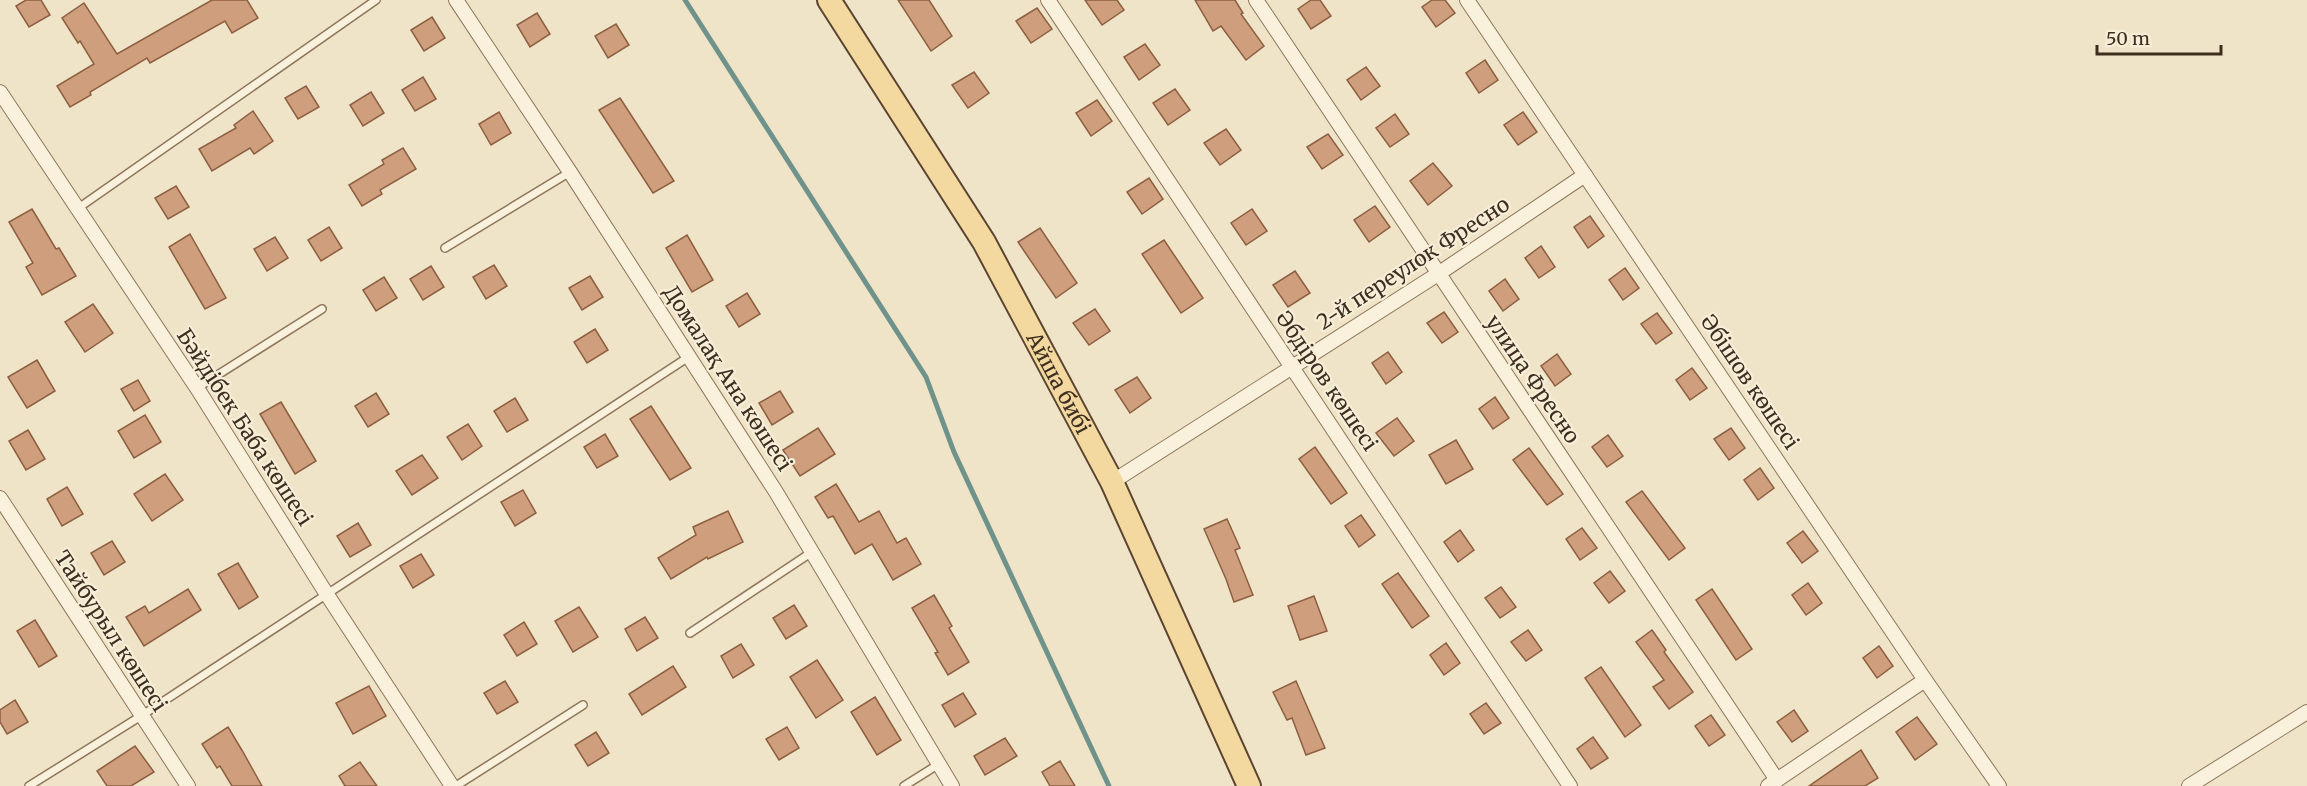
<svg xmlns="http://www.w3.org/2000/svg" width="2307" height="786" viewBox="0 0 2307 786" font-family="Merriweather,serif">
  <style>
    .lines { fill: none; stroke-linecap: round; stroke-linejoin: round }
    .stream { stroke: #6f938a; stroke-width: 5 }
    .building { fill: #cf9f7d; stroke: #8d5f41; stroke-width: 1.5 }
    .lane-casing { stroke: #8d765c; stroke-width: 10 }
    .street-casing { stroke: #8d765c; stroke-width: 16 }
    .primary-casing { stroke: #5b4430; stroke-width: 26 }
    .lane { stroke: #faf1dc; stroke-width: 7 }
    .street { stroke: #faf1dc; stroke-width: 14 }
    .primary { stroke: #f3d9a0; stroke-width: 22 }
    .labels { text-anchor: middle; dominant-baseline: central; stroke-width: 4.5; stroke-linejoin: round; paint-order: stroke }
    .street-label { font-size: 21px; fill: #3d2e20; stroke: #f7eed8 }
  </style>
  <rect width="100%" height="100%" fill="#f0e4c8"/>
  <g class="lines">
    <!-- stream -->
    <polyline class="stream" points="685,0 926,377 954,452 1109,786"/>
  </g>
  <!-- building -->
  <g class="building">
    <polygon points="26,0 41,0 50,15 29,27 16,6"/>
    <polygon points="212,0 247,0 258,18 232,33 225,21 150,63 147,58 90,92 91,95 70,107 57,86 94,64 80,41 78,43 62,18 84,3 117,54"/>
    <polygon points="898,0 929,0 952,36 931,51"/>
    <polygon points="1085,0 1117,0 1124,10 1102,25"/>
    <polygon points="1195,0 1235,0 1243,13 1241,14 1264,46 1246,60 1221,26 1213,31"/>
    <polygon points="1311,0 1320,0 1331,16 1311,29 1298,9"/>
    <polygon points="1432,0 1445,0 1455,13 1436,27 1422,7"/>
    <polygon points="1037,8 1052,29 1031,43 1016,21"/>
    <polygon points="537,13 550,34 530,47 517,25"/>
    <polygon points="432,17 445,38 424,51 411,30"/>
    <polygon points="616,24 629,45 608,58 595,36"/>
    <polygon points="1145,44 1160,65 1139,80 1124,57"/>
    <polygon points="1485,60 1498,80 1479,93 1466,73"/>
    <polygon points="1366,67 1380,86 1361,100 1347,80"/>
    <polygon points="974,72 989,93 968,108 952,85"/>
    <polygon points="423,77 436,99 415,111 402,90"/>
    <polygon points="306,86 319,107 298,119 285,98"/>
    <polygon points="1175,89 1190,110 1168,125 1153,103"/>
    <polygon points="371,92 384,113 363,126 350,105"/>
    <polygon points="620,98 674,181 653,193 599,110"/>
    <polygon points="1097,100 1112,121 1091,136 1076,113"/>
    <polygon points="253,111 273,141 254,154 250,148 212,171 199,149 236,128 234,125"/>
    <polygon points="499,112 511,133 491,145 479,124"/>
    <polygon points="1523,112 1537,132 1518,145 1504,125"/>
    <polygon points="1395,114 1409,134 1390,147 1376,128"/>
    <polygon points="1226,129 1241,150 1220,165 1204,143"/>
    <polygon points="1328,134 1343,155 1322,169 1307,147"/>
    <polygon points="403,148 416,169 380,190 382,194 362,206 349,185 384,164 382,160"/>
    <polygon points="1433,163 1452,186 1428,205 1410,181"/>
    <polygon points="1149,178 1163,199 1142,214 1127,192"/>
    <polygon points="176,186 189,207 168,219 155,198"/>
    <polygon points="1375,206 1390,227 1369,242 1354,220"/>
    <polygon points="32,209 56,249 59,248 76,276 42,295 26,267 33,263 9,222"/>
    <polygon points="1252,209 1267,231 1246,245 1231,223"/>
    <polygon points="1590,216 1604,236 1588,248 1574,227"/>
    <polygon points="329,227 342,248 321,261 308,240"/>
    <polygon points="1040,228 1077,283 1056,298 1018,242"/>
    <polygon points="190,234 226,298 205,309 169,247"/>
    <polygon points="687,235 713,280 692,292 666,248"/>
    <polygon points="275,237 288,258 267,271 254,249"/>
    <polygon points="1164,240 1203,298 1181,313 1142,254"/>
    <polygon points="1541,246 1555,267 1539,278 1525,258"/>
    <polygon points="494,265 507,286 486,299 473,277"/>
    <polygon points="431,266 444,287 423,300 410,279"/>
    <polygon points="1625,268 1639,288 1623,300 1609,280"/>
    <polygon points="1295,271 1310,293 1288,307 1273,285"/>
    <polygon points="590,276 603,297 582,310 569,288"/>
    <polygon points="384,277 397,298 376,311 363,290"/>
    <polygon points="1505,279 1519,299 1503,311 1489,291"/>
    <polygon points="747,293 760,314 739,327 726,306"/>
    <polygon points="93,304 113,333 85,352 65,322"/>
    <polygon points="1095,309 1110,331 1089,345 1073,323"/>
    <polygon points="1444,312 1458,332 1442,343 1427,323"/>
    <polygon points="1657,313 1672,333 1656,344 1641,324"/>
    <polygon points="595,329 608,350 587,363 574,342"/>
    <polygon points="1388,352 1402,372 1386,384 1372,363"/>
    <polygon points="1557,354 1571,374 1555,386 1541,366"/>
    <polygon points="37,360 55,391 27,408 8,377"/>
    <polygon points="1692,368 1707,388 1690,400 1676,380"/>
    <polygon points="1137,377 1151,398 1130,413 1115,390"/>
    <polygon points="138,380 150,401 134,411 121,389"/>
    <polygon points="780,391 793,412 772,425 759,403"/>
    <polygon points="376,393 389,414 368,427 355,406"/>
    <polygon points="1495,397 1509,418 1493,429 1479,409"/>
    <polygon points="515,398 528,420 507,432 494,411"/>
    <polygon points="281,402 316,461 295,474 260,414"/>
    <polygon points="651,406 691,468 670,480 630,419"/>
    <polygon points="145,415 161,442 134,458 118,431"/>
    <polygon points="1397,418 1414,441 1394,456 1376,433"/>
    <polygon points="468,424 482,446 462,460 447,437"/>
    <polygon points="818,428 835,454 800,476 783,450"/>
    <polygon points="1731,428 1745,448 1729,460 1714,439"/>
    <polygon points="28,430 45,459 26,470 9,441"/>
    <polygon points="605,434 618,456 597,468 584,447"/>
    <polygon points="1608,435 1623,456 1607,467 1592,447"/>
    <polygon points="1456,440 1473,469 1446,484 1429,455"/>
    <polygon points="1315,447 1347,493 1331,504 1299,459"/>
    <polygon points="1529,448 1563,494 1547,505 1513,460"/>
    <polygon points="422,455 438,478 412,495 396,471"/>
    <polygon points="1760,468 1774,488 1758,500 1744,480"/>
    <polygon points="165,474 183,500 152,521 134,494"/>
    <polygon points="836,484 859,522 879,511 897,543 906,538 921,564 893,580 872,544 855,554 833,516 828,518 815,497"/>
    <polygon points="67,487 83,514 62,526 47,499"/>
    <polygon points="523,490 536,513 515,526 501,502"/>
    <polygon points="1642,491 1685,548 1669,560 1626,502"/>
    <polygon points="728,511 743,542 708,559 707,557 671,579 658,558 696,535 693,527"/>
    <polygon points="1361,515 1375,535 1359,547 1345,526"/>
    <polygon points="1227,519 1240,548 1235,550 1253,595 1234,602 1226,579 1204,529"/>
    <polygon points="358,523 371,545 350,557 337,536"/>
    <polygon points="1582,528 1597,548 1580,560 1566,539"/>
    <polygon points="1460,530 1474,550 1458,562 1444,542"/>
    <polygon points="1803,531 1818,551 1802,563 1787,543"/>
    <polygon points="112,541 125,562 104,575 91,553"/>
    <polygon points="421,554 434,575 413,588 400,566"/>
    <polygon points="238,563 258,597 239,609 218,574"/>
    <polygon points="1610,571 1625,591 1609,603 1594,583"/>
    <polygon points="1398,573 1429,616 1412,628 1382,584"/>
    <polygon points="1808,583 1822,603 1806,615 1792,595"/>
    <polygon points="1501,587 1516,607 1500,618 1485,598"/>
    <polygon points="188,589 201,610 144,646 126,617 145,606 149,613"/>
    <polygon points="1712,589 1752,649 1736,660 1696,600"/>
    <polygon points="934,595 952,626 949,628 969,662 948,675 935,653 938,652 912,608"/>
    <polygon points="1314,596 1327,631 1300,640 1288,606"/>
    <polygon points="794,605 807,626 786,639 773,618"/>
    <polygon points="579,607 598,637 573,652 555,621"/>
    <polygon points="645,617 658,638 637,651 625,629"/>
    <polygon points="35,620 57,656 39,667 17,631"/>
    <polygon points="524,622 537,644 517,656 504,635"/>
    <polygon points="1528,630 1542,650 1526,661 1511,642"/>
    <polygon points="1652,630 1666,650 1664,652 1693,692 1669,709 1653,687 1664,680 1636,642"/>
    <polygon points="1446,643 1460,663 1444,675 1430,655"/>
    <polygon points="741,644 754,665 733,678 721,656"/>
    <polygon points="1879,646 1893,666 1877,678 1863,658"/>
    <polygon points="817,660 843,700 816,718 790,677"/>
    <polygon points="673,666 686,687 642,715 629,694"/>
    <polygon points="1601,667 1641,725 1625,737 1585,678"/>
    <polygon points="505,681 518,702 497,714 484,693"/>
    <polygon points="1296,681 1325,748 1306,755 1292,718 1287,720 1273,692"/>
    <polygon points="369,686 386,716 353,734 336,703"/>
    <polygon points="963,693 976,714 955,727 942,705"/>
    <polygon points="875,697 901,740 877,755 851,712"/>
    <polygon points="15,700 28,722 7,734 0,722 0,710"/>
    <polygon points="1486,703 1501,723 1484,734 1470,714"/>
    <polygon points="1794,710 1808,731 1792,742 1777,722"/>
    <polygon points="1711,715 1725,735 1709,746 1695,726"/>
    <polygon points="1917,717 1937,744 1915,760 1896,732"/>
    <polygon points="228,727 243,752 262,786 232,786 220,766 217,768 202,744"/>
    <polygon points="787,727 799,748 779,760 766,739"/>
    <polygon points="596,732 609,753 588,766 575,745"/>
    <polygon points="1593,737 1608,758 1591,769 1577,749"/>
    <polygon points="1005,738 1017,756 985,775 974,756"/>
    <polygon points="135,746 154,772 131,786 107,786 97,771"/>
    <polygon points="1861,750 1878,778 1865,786 1809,786"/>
    <polygon points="1060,761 1075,786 1050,786 1042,772"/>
    <polygon points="360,762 377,786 345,786 339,776"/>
  </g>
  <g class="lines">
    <!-- lane casing -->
    <g class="lane-casing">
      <g id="lane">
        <polyline points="77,209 376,0"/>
        <polyline points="445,248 570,172"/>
        <polyline points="197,388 322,309"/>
        <polyline points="690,633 812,552"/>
        <polyline points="29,786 141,716 690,356"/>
        <polyline points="456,786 583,705"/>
        <polyline points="904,786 939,764"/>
      </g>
    </g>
    <!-- street casing -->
    <g class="street-casing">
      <g id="street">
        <polyline points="456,0 570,172 776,492 952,786"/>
        <polyline points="1048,0 1570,786"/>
        <polyline points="1256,0 1777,780"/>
        <polyline points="1467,0 1925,680 1999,786"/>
        <polyline points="0,92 197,388 326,593 452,786"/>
        <polyline points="1112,482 1438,274 1585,175"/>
        <polyline points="0,498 188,786"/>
        <polyline points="1768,786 1925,680"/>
        <polyline points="2189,786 2307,712"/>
      </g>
    </g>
    <!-- primary casing -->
    <g class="primary-casing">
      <g id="primary">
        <path id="s1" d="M829 0 984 242 1112 482 1249 786"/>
      </g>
    </g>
    <!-- lane -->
    <use href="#lane" class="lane"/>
    <!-- street -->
    <use href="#street" class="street"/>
    <!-- primary -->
    <use href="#primary" class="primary"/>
  </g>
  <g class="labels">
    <!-- street labels -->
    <g class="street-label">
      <text transform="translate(1413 263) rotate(-33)">2-й переулок Фресно</text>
      <text transform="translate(728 378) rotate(57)">Домалақ Ана көшесі</text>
      <text transform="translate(1533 379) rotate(56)">улица Фресно</text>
      <text transform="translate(1327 381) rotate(56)">Әбдіров көшесі</text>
      <text stroke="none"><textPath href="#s1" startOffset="447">Айша бибі</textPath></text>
      <text transform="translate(1750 382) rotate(56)">Әбішов көшесі</text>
      <text transform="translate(245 427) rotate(57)">Бәйдібек Баба көшесі</text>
      <text transform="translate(111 631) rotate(57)">Тайбурыл көшесі</text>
    </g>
  </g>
  <!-- scale -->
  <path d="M2097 45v9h124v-9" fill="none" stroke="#3d2e20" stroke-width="3"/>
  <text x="2106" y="45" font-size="18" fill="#3d2e20" stroke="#f7eed8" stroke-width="4.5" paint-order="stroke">50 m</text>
</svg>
